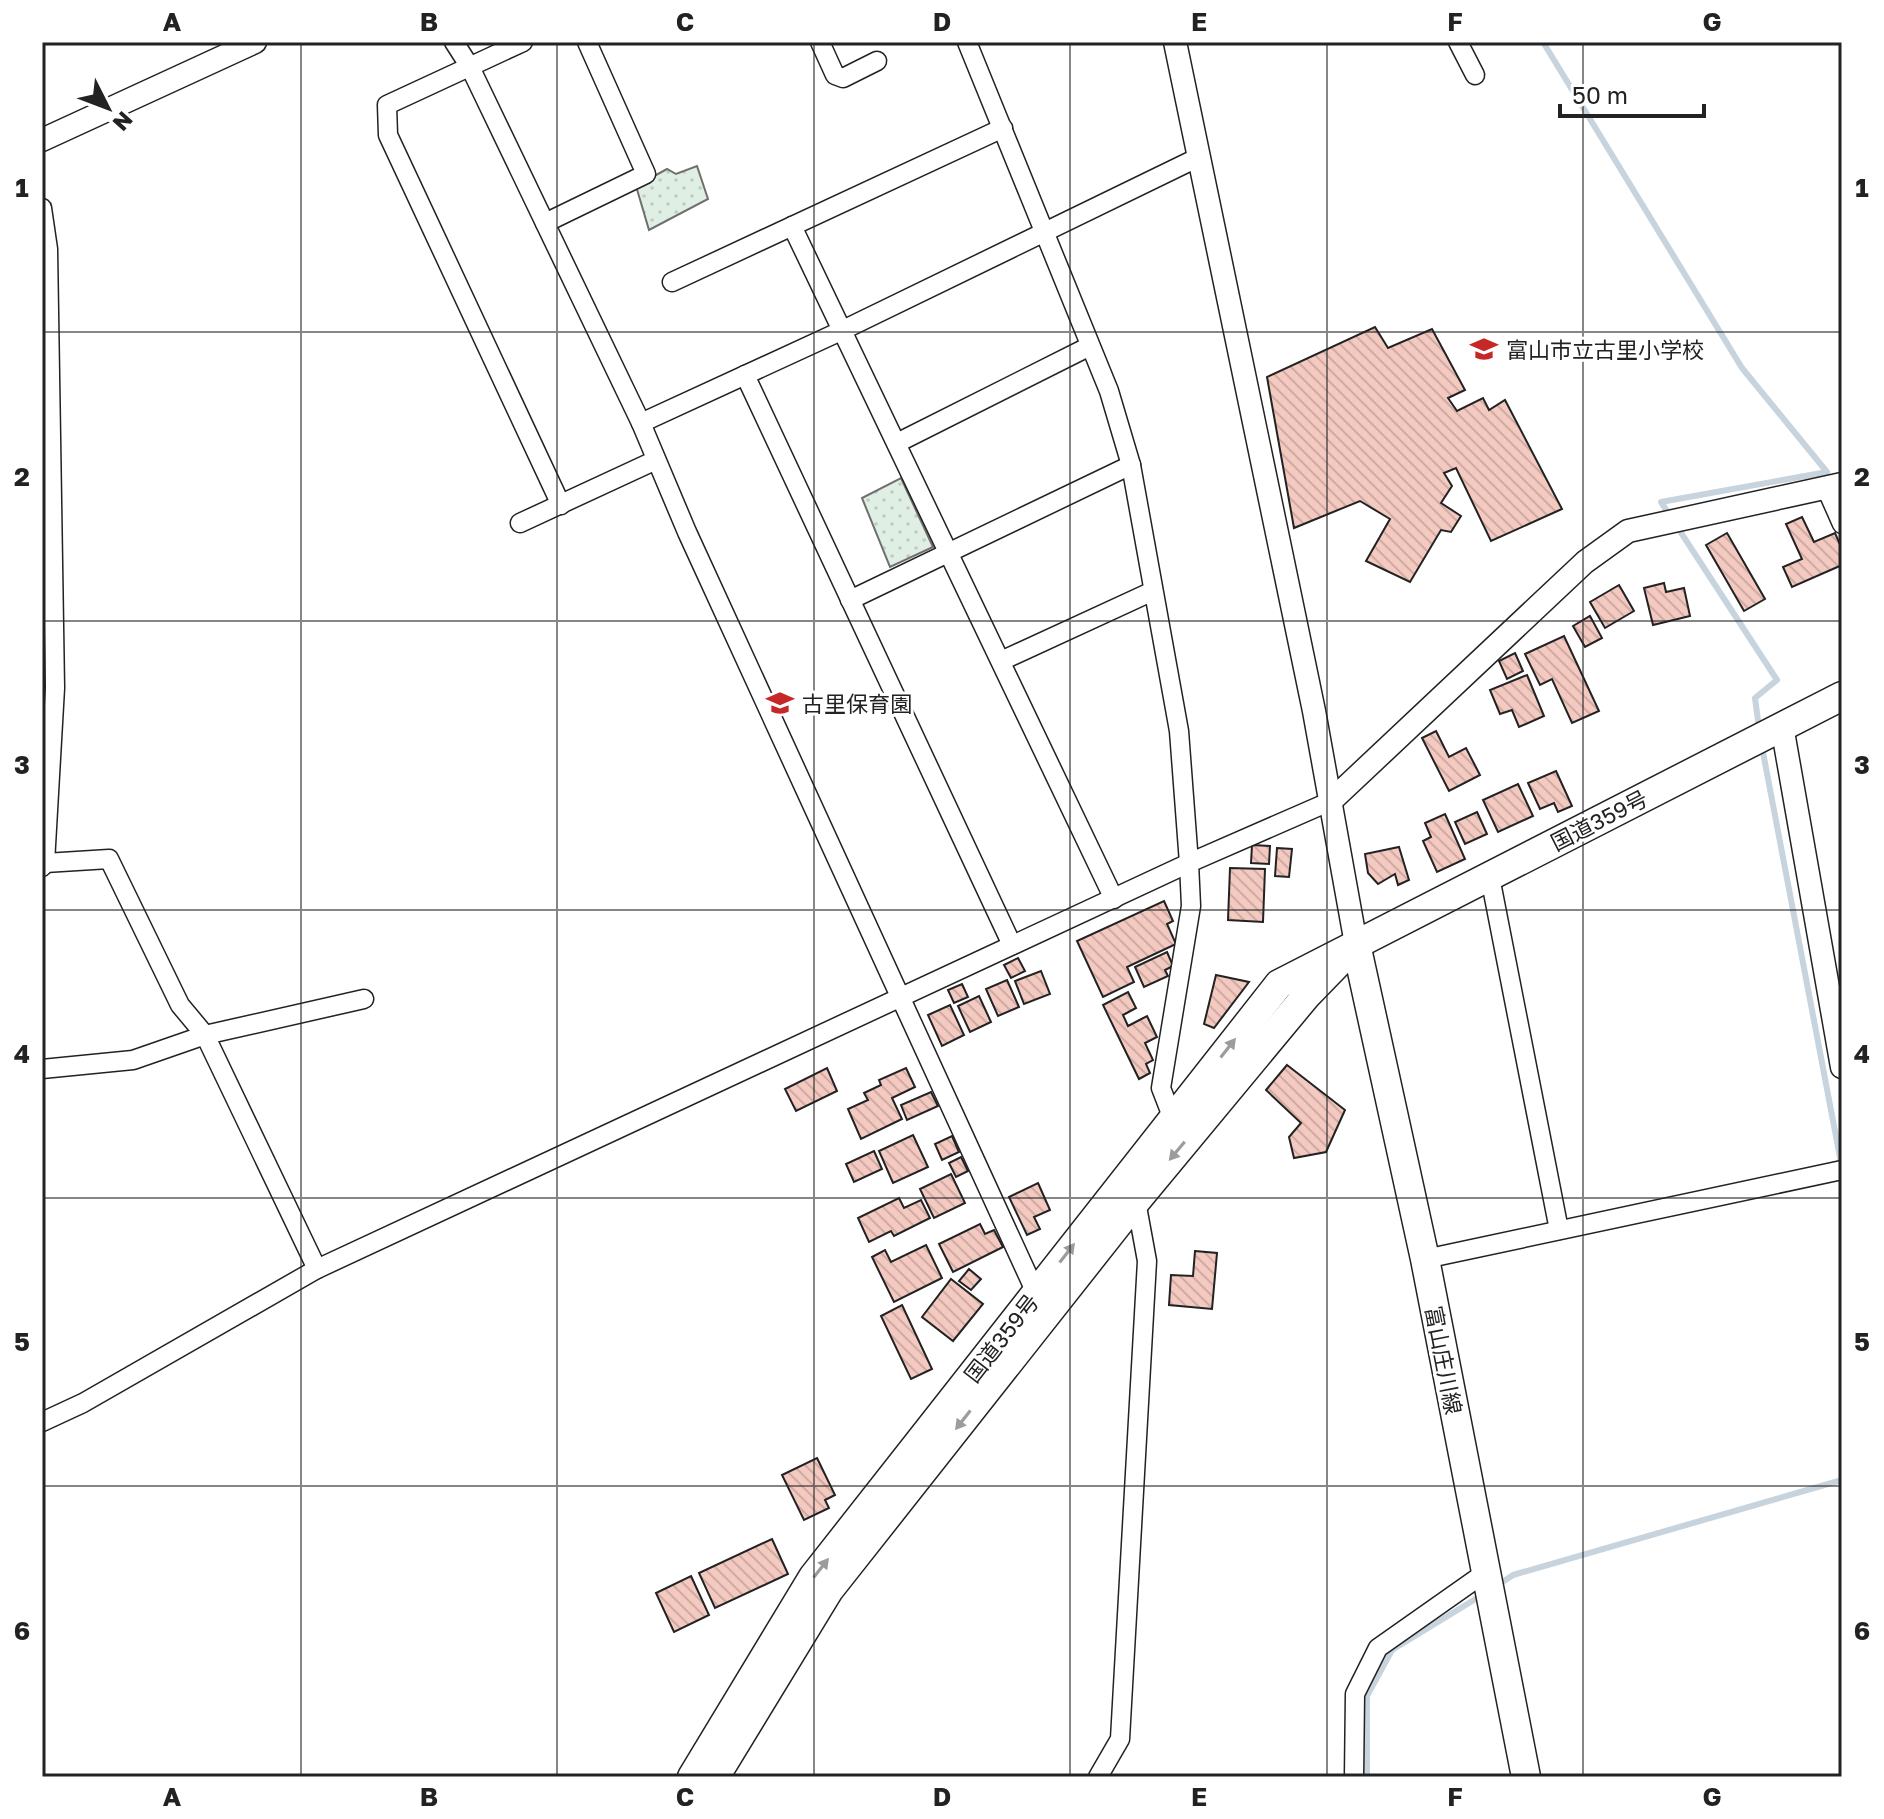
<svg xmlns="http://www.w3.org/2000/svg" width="1884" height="1819" viewBox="0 0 1884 1819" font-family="'Golos Text','Noto Sans JP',sans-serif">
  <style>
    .green { fill: url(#green-dots); stroke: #6f6f6f; stroke-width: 2 }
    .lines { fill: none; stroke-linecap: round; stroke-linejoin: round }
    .stream { stroke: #c7d3dd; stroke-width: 6 }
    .building { fill: url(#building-back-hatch); stroke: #222; stroke-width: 2 }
    .minor-casing { stroke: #222; stroke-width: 21 }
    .tertiary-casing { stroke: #222; stroke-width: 25 }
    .primary-casing { stroke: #222; stroke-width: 31 }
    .trunk-casing { stroke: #222; stroke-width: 31 }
    .minor { stroke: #fff; stroke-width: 18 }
    .tertiary { stroke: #fff; stroke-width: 22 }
    .primary { stroke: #fff; stroke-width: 28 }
    .trunk { stroke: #fff; stroke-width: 28 }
    .oneway { fill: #9c9c9c }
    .grid { fill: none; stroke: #222; stroke-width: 2; stroke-opacity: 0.55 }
    .labels { text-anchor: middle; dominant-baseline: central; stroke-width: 6; stroke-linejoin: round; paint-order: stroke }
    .poi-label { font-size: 22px; fill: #222; stroke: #fff; text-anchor: start }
    .street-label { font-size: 22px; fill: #222; stroke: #fff }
    .neatline { fill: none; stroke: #222; stroke-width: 3 }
    .grid-label { font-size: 26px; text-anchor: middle; font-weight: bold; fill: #222 }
  </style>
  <defs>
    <pattern id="green-dots" width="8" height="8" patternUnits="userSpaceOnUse" patternTransform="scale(2)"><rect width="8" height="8" fill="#e0efe3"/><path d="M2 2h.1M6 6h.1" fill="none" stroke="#c0cdc2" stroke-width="1.8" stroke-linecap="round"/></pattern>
    <pattern id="building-back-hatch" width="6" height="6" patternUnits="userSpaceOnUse" patternTransform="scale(2)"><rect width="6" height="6" fill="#f3c9c0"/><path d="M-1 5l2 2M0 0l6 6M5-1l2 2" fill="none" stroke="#d0aca5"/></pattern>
  </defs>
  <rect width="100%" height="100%" fill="#fff"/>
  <!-- green -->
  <g class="green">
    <polygon points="697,166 708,199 649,230 636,186 667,169 676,174"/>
    <polygon points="901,478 933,547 890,567 862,498"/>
  </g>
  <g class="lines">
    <!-- stream -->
    <g class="stream">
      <polyline points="1543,42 1742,368 1827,472 1661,502 1777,680 1755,698 1759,728"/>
      <polyline points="1762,747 1842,1168"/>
      <polyline points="1498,1585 1513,1575 1842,1480"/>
      <polyline points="1367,1777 1367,1696 1392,1650 1482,1595"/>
    </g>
  </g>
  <!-- building -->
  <g class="building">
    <polygon points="1375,327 1388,348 1432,329 1465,390 1448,398 1457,411 1483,398 1489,410 1505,400 1562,509 1491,541 1456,468 1444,473 1452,486 1441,503 1461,516 1451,532 1441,530 1410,582 1366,561 1390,519 1360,501 1294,528 1267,377"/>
    <polygon points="1802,517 1814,542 1835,533 1842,549 1842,565 1792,587 1783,567 1802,559 1786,524"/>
    <polygon points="1727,533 1765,599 1744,611 1706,545"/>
    <polygon points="1664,583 1666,592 1684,588 1690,616 1653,625 1644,588"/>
    <polygon points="1619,585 1634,611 1605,628 1590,602"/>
    <polygon points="1590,616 1602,638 1585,647 1573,626"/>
    <polygon points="1564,636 1599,711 1572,723 1552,679 1540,685 1525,654"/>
    <polygon points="1515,653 1523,671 1507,679 1499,661"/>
    <polygon points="1527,675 1544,716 1519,727 1512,710 1500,714 1490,690"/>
    <polygon points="1436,731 1449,757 1466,748 1480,775 1449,791 1422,738"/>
    <polygon points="1556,771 1572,806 1558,812 1554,803 1540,809 1528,783"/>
    <polygon points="1518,784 1533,816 1498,832 1483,800"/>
    <polygon points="1477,812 1487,834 1465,844 1455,822"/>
    <polygon points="1445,814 1465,859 1437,872 1423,841 1431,837 1425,823"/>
    <polygon points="1252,845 1270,846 1269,864 1251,863"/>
    <polygon points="1399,847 1409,880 1398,885 1395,874 1378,884 1368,873 1365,854"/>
    <polygon points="1277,848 1292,849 1289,877 1275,876"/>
    <polygon points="1230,868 1265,869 1263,922 1228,920"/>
    <polygon points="1164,901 1173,921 1167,924 1176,944 1127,967 1134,982 1103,997 1077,941"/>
    <polygon points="1167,952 1173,966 1165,970 1168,976 1144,987 1135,967"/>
    <polygon points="1018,958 1025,971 1011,978 1004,965"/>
    <polygon points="1041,971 1050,994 1024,1004 1015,981"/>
    <polygon points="1216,975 1249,982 1214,1028 1204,1024"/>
    <polygon points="1007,980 1019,1007 998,1016 986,989"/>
    <polygon points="962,984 968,997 954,1003 948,990"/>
    <polygon points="1128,992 1136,1008 1123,1015 1128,1026 1147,1016 1157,1037 1145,1043 1153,1060 1146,1064 1150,1073 1139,1079 1103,1005"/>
    <polygon points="979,996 991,1022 970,1032 958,1006"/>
    <polygon points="950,1005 964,1035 942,1046 928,1015"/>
    <polygon points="1287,1065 1345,1110 1326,1152 1294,1158 1289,1137 1301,1123 1266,1090"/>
    <polygon points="827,1068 837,1091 796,1111 785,1089"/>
    <polygon points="906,1068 915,1087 892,1098 902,1119 861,1139 848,1109 868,1100 864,1093 881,1085 879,1080"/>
    <polygon points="931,1092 938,1106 907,1120 901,1105"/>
    <polygon points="913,1135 928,1167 893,1183 879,1151"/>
    <polygon points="952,1136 959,1152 942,1160 935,1144"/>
    <polygon points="874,1151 882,1169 854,1182 846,1164"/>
    <polygon points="961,1157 968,1171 956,1177 949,1163"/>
    <polygon points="951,1174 965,1203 934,1218 920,1189"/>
    <polygon points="1038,1183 1050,1210 1034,1217 1040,1229 1027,1235 1009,1197"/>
    <polygon points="899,1198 904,1208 921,1200 930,1218 894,1236 891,1231 869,1242 858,1218"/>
    <polygon points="980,1224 985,1234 994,1230 1003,1247 953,1272 939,1244"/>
    <polygon points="926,1245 942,1278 894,1302 872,1257 885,1250 891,1262"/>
    <polygon points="1195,1251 1217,1253 1212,1309 1169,1305 1171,1275 1193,1276"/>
    <polygon points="969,1269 981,1279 971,1290 959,1281"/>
    <polygon points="951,1279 983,1304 953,1341 922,1317"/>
    <polygon points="902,1305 932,1369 911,1379 881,1316"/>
    <polygon points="817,1458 835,1495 825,1500 829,1508 804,1520 782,1475"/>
    <polygon points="772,1539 788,1574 715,1608 699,1573"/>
    <polygon points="691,1576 709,1615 674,1632 656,1593"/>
  </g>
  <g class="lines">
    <!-- minor casing -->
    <g class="minor-casing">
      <g id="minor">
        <polyline points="454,42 470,67 641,423 687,532 1036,1293"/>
        <polyline points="523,42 387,105 388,135 561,505"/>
        <polyline points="820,42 835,75 843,78 877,61"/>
        <polyline points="967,42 1109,391 1131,465 1179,731 1189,863 1191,906 1161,1088 1173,1119"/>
        <polyline points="1458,42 1475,75"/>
        <polyline points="42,208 48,249 55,688 45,863 42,867"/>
        <polyline points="545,223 646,174 587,42"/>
        <polyline points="792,226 1114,899"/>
        <polyline points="672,282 1003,128"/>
        <polyline points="745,375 1012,945"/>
        <polyline points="641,423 843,330 1199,157"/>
        <polyline points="897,443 1090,346"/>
        <polyline points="1826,488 1842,524"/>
        <polyline points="520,523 656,460"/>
        <polyline points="850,600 1131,465"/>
        <polyline points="1001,661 1153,591"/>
        <polyline points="45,863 109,859 180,1005 205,1035 317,1269"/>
        <polyline points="1490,877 1559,1230"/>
        <polyline points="42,1069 133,1060 205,1035 364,999"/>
        <polyline points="1425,1259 1842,1170"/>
        <polyline points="42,1422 83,1403 317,1269 1189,863 1331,801"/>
        <polyline points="1098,1777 1120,1739 1147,1261 1136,1201"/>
        <polyline points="1354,1777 1355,1694 1378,1648 1486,1572"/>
      </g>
    </g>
    <!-- tertiary casing -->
    <g class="tertiary-casing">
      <g id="tertiary">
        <polyline points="1175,42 1314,711 1356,944"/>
        <polyline points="42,140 255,42"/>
        <polyline points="1782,726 1842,1067"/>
        <polyline points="1331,801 1585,562 1628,531 1842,484"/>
      </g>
    </g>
    <!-- primary casing -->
    <g class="primary-casing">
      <polyline id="primary" points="1356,944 1425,1259 1526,1777"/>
    </g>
    <!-- trunk casing -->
    <g class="trunk-casing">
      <g id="trunk">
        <polyline points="692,1777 813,1577 1279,984 1842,696"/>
        <polyline points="715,1777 829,1590 1136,1201 1306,996 1339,962"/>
      </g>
    </g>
    <!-- minor -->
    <use href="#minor" class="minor"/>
    <!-- tertiary -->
    <use href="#tertiary" class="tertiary"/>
    <!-- primary -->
    <use href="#primary" class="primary"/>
    <!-- trunk -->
    <use href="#trunk" class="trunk"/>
  </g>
  <!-- one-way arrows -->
  <defs><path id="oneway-solid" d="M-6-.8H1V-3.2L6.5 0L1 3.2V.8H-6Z" transform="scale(2)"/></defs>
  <g class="oneway">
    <use href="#oneway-solid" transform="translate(1228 1048) rotate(-52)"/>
    <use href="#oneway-solid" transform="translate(1177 1151) rotate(130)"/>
    <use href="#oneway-solid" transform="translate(1067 1253) rotate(-52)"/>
    <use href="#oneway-solid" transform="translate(963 1420) rotate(128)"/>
    <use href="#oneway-solid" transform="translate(821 1568) rotate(-52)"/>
  </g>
  <!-- grid -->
  <path class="grid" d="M301 42V1777M557 42V1777M814 42V1777M1070 42V1777M1327 42V1777M1583 42V1777M42 332H1842M42 621H1842M42 910H1842M42 1198H1842M42 1486H1842"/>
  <!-- icons -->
  <defs>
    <g id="school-bare" transform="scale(2.16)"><path d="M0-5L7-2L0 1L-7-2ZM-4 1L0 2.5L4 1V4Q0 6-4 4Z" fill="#c62828" stroke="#fff" stroke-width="2.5" paint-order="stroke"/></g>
  </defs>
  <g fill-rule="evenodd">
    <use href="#school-bare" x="1484" y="349"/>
    <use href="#school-bare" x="780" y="703"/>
  </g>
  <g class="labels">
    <!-- poi labels -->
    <g class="poi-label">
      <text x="1506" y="349">富山市立古里小学校</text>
      <text x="802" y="703">古里保育園</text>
    </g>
    <!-- street labels -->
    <g class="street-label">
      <text transform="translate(1599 820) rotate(-27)">国道359号</text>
      <text transform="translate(1001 1338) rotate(-52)">国道359号</text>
      <text transform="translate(1444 1360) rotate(79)">富山庄川線</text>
    </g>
  </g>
  <!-- border -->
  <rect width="1884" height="1819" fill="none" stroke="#ffffff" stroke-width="88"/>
  <!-- north arrow -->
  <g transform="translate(108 108) rotate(132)" stroke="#ffffff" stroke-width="6" paint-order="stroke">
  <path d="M0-6L14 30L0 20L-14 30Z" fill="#222222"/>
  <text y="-12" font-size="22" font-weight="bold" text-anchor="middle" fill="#222222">N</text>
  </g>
  <!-- scale -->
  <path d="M1560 104v12h144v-12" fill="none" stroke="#222222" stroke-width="4"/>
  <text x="1572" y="104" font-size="24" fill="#222222" stroke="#ffffff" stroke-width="6" paint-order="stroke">50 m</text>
  <rect x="44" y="44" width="1796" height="1731" class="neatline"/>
  <g class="grid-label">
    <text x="172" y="31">A</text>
    <text x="429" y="31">B</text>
    <text x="685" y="31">C</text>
    <text x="942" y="31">D</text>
    <text x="1199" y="31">E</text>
    <text x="1455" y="31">F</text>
    <text x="1712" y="31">G</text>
    <text x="22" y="197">1</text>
    <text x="1862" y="197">1</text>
    <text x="22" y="486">2</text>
    <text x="1862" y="486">2</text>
    <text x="22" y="774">3</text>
    <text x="1862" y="774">3</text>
    <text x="22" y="1063">4</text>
    <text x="1862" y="1063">4</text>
    <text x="22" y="1351">5</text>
    <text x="1862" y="1351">5</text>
    <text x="22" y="1640">6</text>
    <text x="1862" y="1640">6</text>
    <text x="172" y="1806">A</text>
    <text x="429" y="1806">B</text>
    <text x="685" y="1806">C</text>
    <text x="942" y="1806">D</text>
    <text x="1199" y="1806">E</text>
    <text x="1455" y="1806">F</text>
    <text x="1712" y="1806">G</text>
  </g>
</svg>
